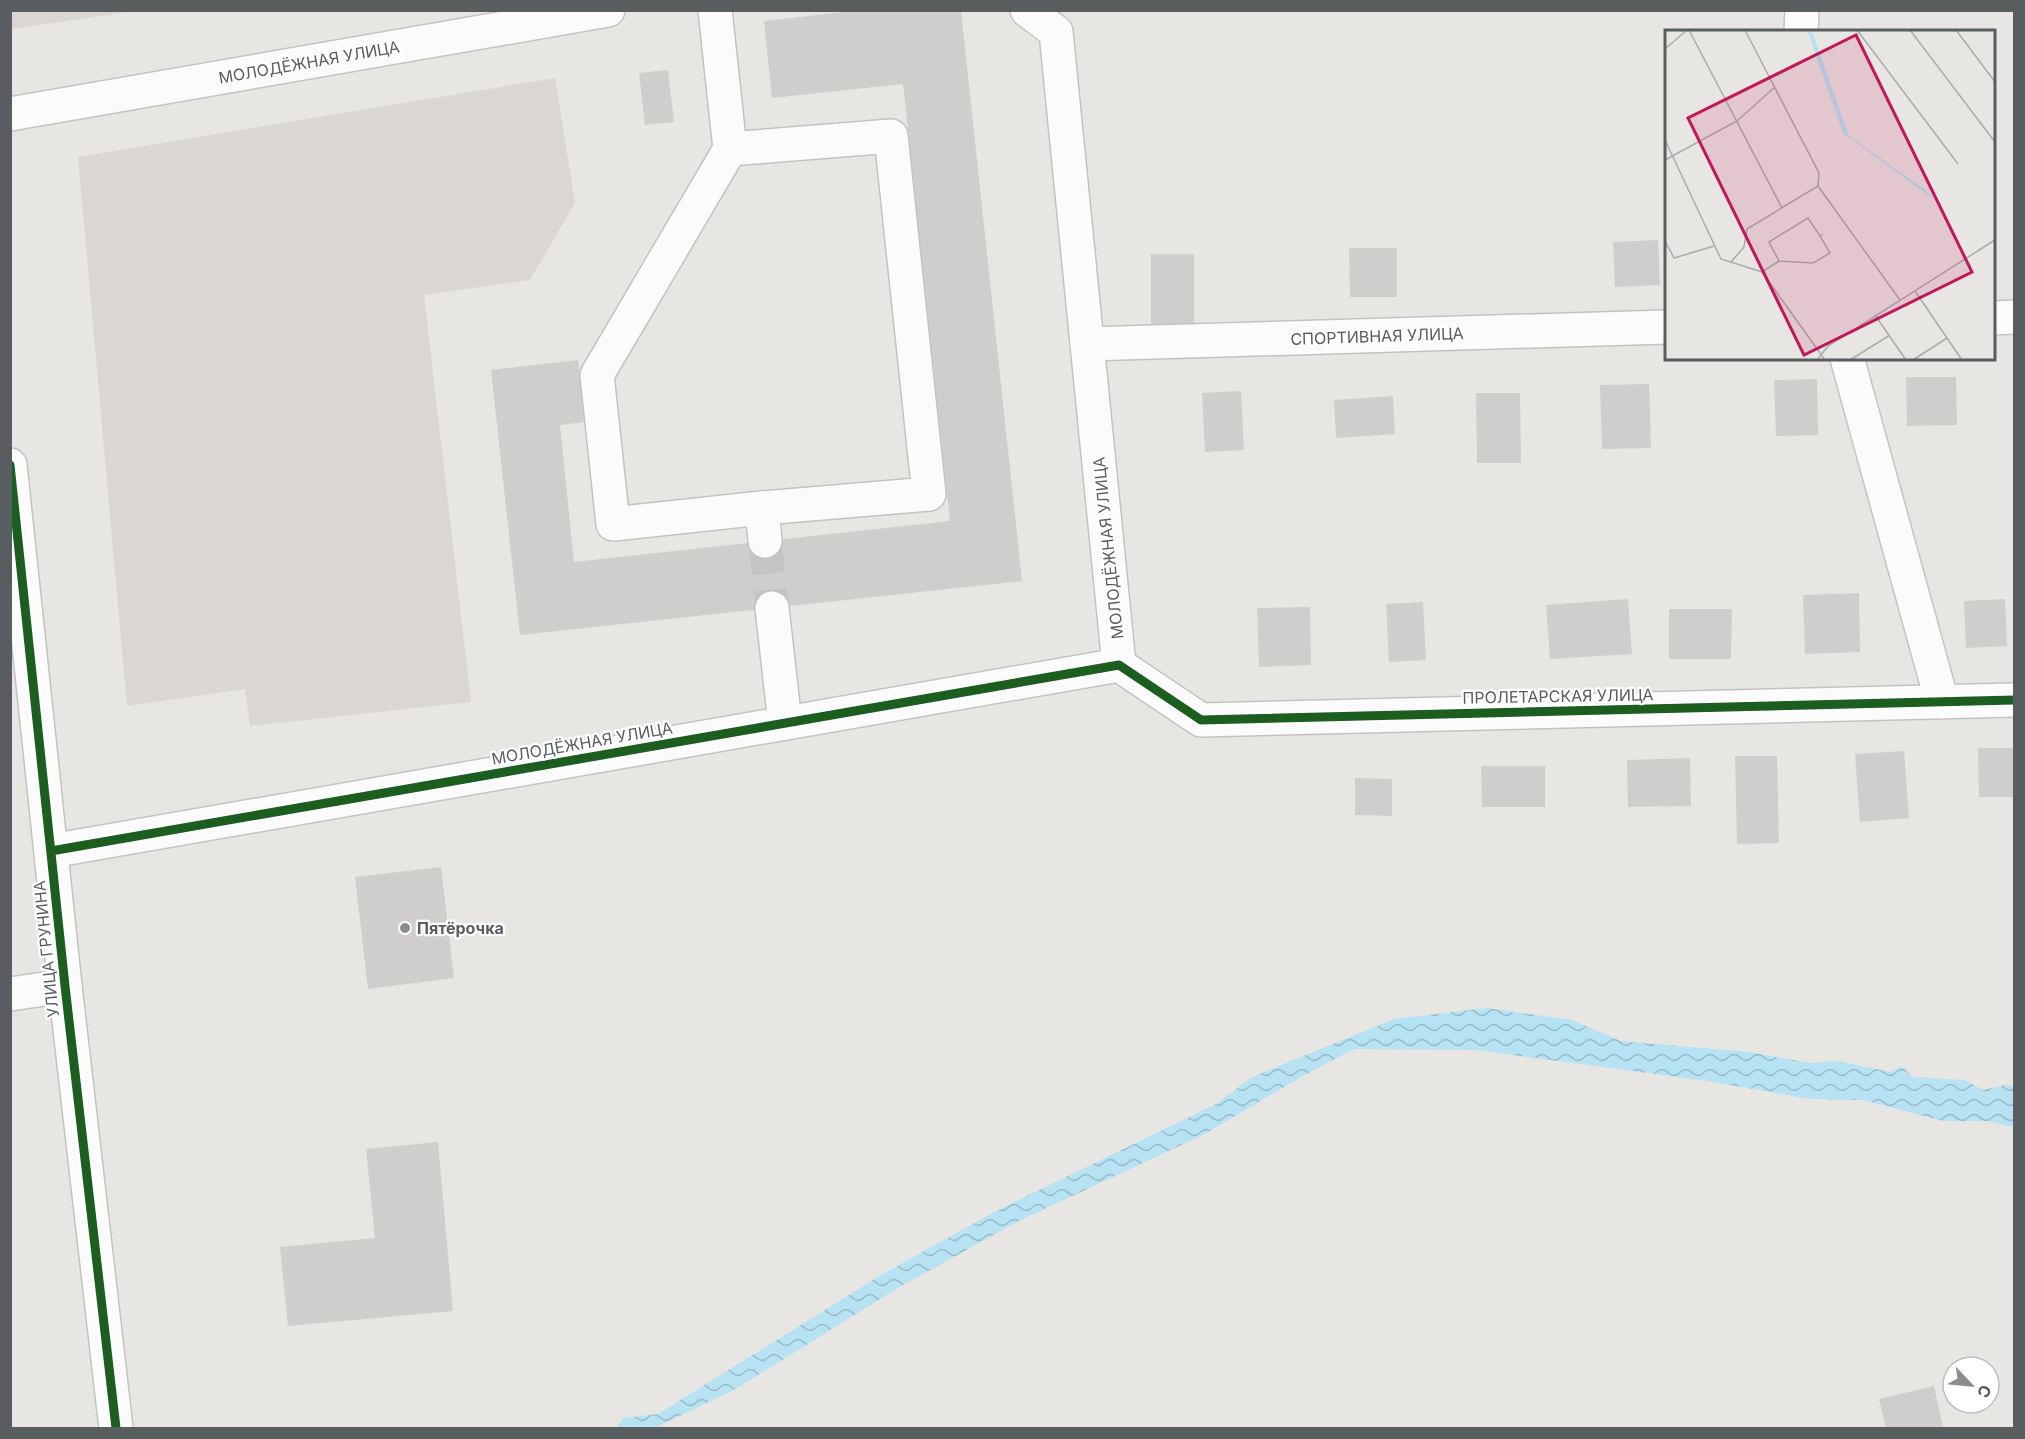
<svg xmlns="http://www.w3.org/2000/svg" width="2025" height="1439" viewBox="0 0 2025 1439" font-family="Inter,sans-serif">
  <style>
    .education { fill: #dad6d2 }
    .water { fill: url(#water-waves) }
    .building { fill: #d0cecc }
    .lines { fill: none; stroke-linecap: round; stroke-linejoin: round }
    .minor-tunnel { stroke: #c4c4c2; stroke-width: 33; stroke-dasharray: 33 16; stroke-linecap: butt }
    .minor-casing { stroke: #c3c3c3; stroke-width: 36 }
    .minor { stroke: #fcfbfb; stroke-width: 33 }
    .cycleway-casing { stroke: #fff; stroke-width: 13 }
    .cycleway { stroke: #1b5e20; stroke-width: 9 }
    .poi-dot { fill: #8a8d8e; stroke: #fff; stroke-width: 2 }
    .labels { text-anchor: middle; dominant-baseline: central; stroke-width: 4.5; stroke-linejoin: round; paint-order: stroke }
    .street-label { font-size: 16px; fill: #585d60; stroke: #fff }
    .poi-label { font-size: 16px; font-weight: bold; fill: #585d60; stroke: #fff; text-anchor: start }
    .inset-road { fill: none; stroke: #aaabaa; stroke-width: 1.5 }
    .view { fill: #c2185b; fill-opacity: 0.15; stroke: #c2185b; stroke-width: 3 }
    .inset-edge { fill: none; stroke: #585d60; stroke-width: 3 }
  </style>
  <defs>
    <pattern id="water-waves" width="16" height="10" patternUnits="userSpaceOnUse" patternTransform="scale(1.5)"><rect width="16" height="10" fill="#b6e2f4"/><path d="M0 5q4-4 8 0t8 0" fill="none" stroke="#97bac9"/></pattern>
  </defs>
  <rect width="100%" height="100%" fill="#e8e6e2"/>
  <!-- education -->
  <g class="education">
    <polygon points="11,10 135,10 135,11 11,29"/>
    <polygon points="555,78 575,203 530,280 424,295 471,702 250,726 245,689 127,706 78,157"/>
  </g>
  <!-- water -->
  <polygon class="water" points="1486,1008 1572,1020 1621,1041 1750,1052 1809,1063 1839,1061 1890,1072 1902,1066 1912,1077 1964,1080 1983,1090 2005,1085 2014,1086 2014,1127 1987,1121 1943,1121 1863,1100 1810,1099 1707,1081 1476,1050 1354,1049 1301,1077 1207,1133 1019,1221 903,1285 734,1390 654,1428 616,1428 624,1418 658,1414 881,1275 994,1212 1216,1104 1252,1077 1394,1019"/>
  <!-- building -->
  <g class="building">
    <polygon points="862,10 961,10 1022,581 520,635 491,370 578,360 584,422 560,425 574,562 950,521 903,84 772,98 764,21"/>
    <polygon points="668,70 674,122 645,125 639,73"/>
    <polygon points="1658,240 1660,285 1615,287 1613,242"/>
    <polygon points="1349,248 1397,248 1397,297 1350,297"/>
    <rect x="1151" y="254" width="43" height="71"/>
    <polygon points="1906,377 1956,377 1957,425 1907,426"/>
    <polygon points="1817,379 1818,435 1776,436 1774,380"/>
    <polygon points="1649,384 1651,448 1602,449 1600,385"/>
    <polygon points="1241,391 1244,450 1205,452 1202,393"/>
    <polygon points="1476,393 1520,393 1521,463 1477,463"/>
    <polygon points="1393,396 1395,434 1336,438 1334,400"/>
    <polygon points="1859,593 1860,652 1805,654 1803,595"/>
    <polygon points="1628,599 1632,654 1550,659 1546,605"/>
    <polygon points="2005,599 2007,646 1966,648 1964,601"/>
    <polygon points="1423,602 1426,660 1389,662 1386,604"/>
    <polygon points="1310,607 1311,665 1259,667 1257,608"/>
    <polygon points="1669,609 1732,609 1731,659 1669,659"/>
    <polygon points="1978,748 2014,748 2014,797 1979,797"/>
    <polygon points="1904,751 1909,818 1860,822 1855,754"/>
    <polygon points="1735,756 1777,756 1779,843 1737,844"/>
    <polygon points="1690,758 1691,806 1628,807 1627,760"/>
    <polygon points="1481,766 1545,766 1545,807 1482,807"/>
    <polygon points="1355,778 1392,779 1392,816 1355,815"/>
    <polygon points="441,867 454,978 368,989 355,877"/>
    <polygon points="438,1142 453,1311 288,1326 280,1247 375,1238 366,1149"/>
    <polygon points="1934,1386 1943,1428 1886,1428 1879,1399"/>
  </g>
  <g class="lines">
    <!-- minor-tunnel -->
    <polyline class="minor-tunnel" points="765,541 772,608"/>
    <!-- minor casing -->
    <g class="minor-casing">
      <g id="minor">
        <polyline points="715,10 730,149 597,375 613,524 762,508 765,541"/>
        <polyline points="1027,10 1056,32 1119,665"/>
        <polyline points="1801,32 1802,10"/>
        <polyline points="10,114 608,10"/>
        <polyline points="730,149 891,136 929,494 762,508"/>
        <polyline points="1994,318 2014,317"/>
        <polyline points="1087,344 1666,327"/>
        <polyline points="1847,358 1942,702"/>
        <polyline points="10,465 65,986 116,1428"/>
        <polyline points="772,608 785,723"/>
        <polyline points="1119,665 1201,720 2014,700"/>
        <polyline points="51,851 1119,665"/>
        <polyline points="10,994 65,986"/>
      </g>
    </g>
    <!-- minor -->
    <use href="#minor" class="minor"/>
    <!-- cycleway casing -->
    <g class="cycleway-casing">
      <g id="cycleway">
        <polyline points="10,465 65,986 116,1428"/>
        <polyline points="51,851 1119,665 1201,720 2014,700"/>
      </g>
    </g>
    <!-- cycleway -->
    <use href="#cycleway" class="cycleway"/>
  </g>
  <!-- markers -->
  <circle class="poi-dot" cx="405" cy="928" r="6"/>
  <g class="labels">
    <!-- street labels -->
    <g class="street-label">
      <text transform="translate(309 62) rotate(-10)">МОЛОДЁЖНАЯ УЛИЦА</text>
      <text transform="translate(1377 336) rotate(-2)">СПОРТИВНАЯ УЛИЦА</text>
      <text transform="translate(1108 548) rotate(-96)">МОЛОДЁЖНАЯ УЛИЦА</text>
      <text transform="translate(1558 696) rotate(-1)">ПРОЛЕТАРСКАЯ УЛИЦА</text>
      <text transform="translate(582 743) rotate(-10)">МОЛОДЁЖНАЯ УЛИЦА</text>
      <text transform="translate(46 949) rotate(-96)">УЛИЦА ГРУНИНА</text>
    </g>
    <!-- poi labels -->
    <g class="poi-label">
      <text x="417" y="928">Пятёрочка</text>
    </g>
  </g>
  <!-- overview -->
  <g transform="translate(1665 30)">
    <rect width="330" height="330" fill="#e8e6e2"/>
    <path d="M142 0 148 4 184 106 259 159 271 171 178 103Z" fill="#b6e2f4"/>
    <path class="inset-road" d="M24 0 117 178M80 0 154 143 153 156M192 0 293 134M245 0 330 112M291 0 330 52M0 19 22 0M0 110 56 229 97 242 160 330M0 130 72 91 110 57M153 156 235 270M0 211 9 228 49 216M114 231 104 212 143 188 155 206M66 232 79 217 82 199 153 156M97 242 114 231 148 233 165 223 155 206 158 204M250 261 297 330M210 285 241 330M152 330 163 316 330 210M185 330 225 305M248 330 282 308"/>
    <path class="view" d="M191 5 307 242 139 325 23 88Z"/>
    <rect width="330" height="330" class="inset-edge"/>
  </g>
  <!-- border -->
  <rect width="2025" height="1439" fill="none" stroke="#585d60" stroke-width="24"/>
  <!-- north arrow -->
  <g transform="translate(1971 1385) rotate(116)"><circle r="28" fill="#ffffff" stroke="#bcbebf" stroke-width="1.5"/>
  <path d="M0-4.5L10 22L0 15L-10 22Z" fill="#8a8d8e"/>
  <text y="-9" font-size="16" font-weight="bold" text-anchor="middle" fill="#585d60">С</text>
  </g>
</svg>
